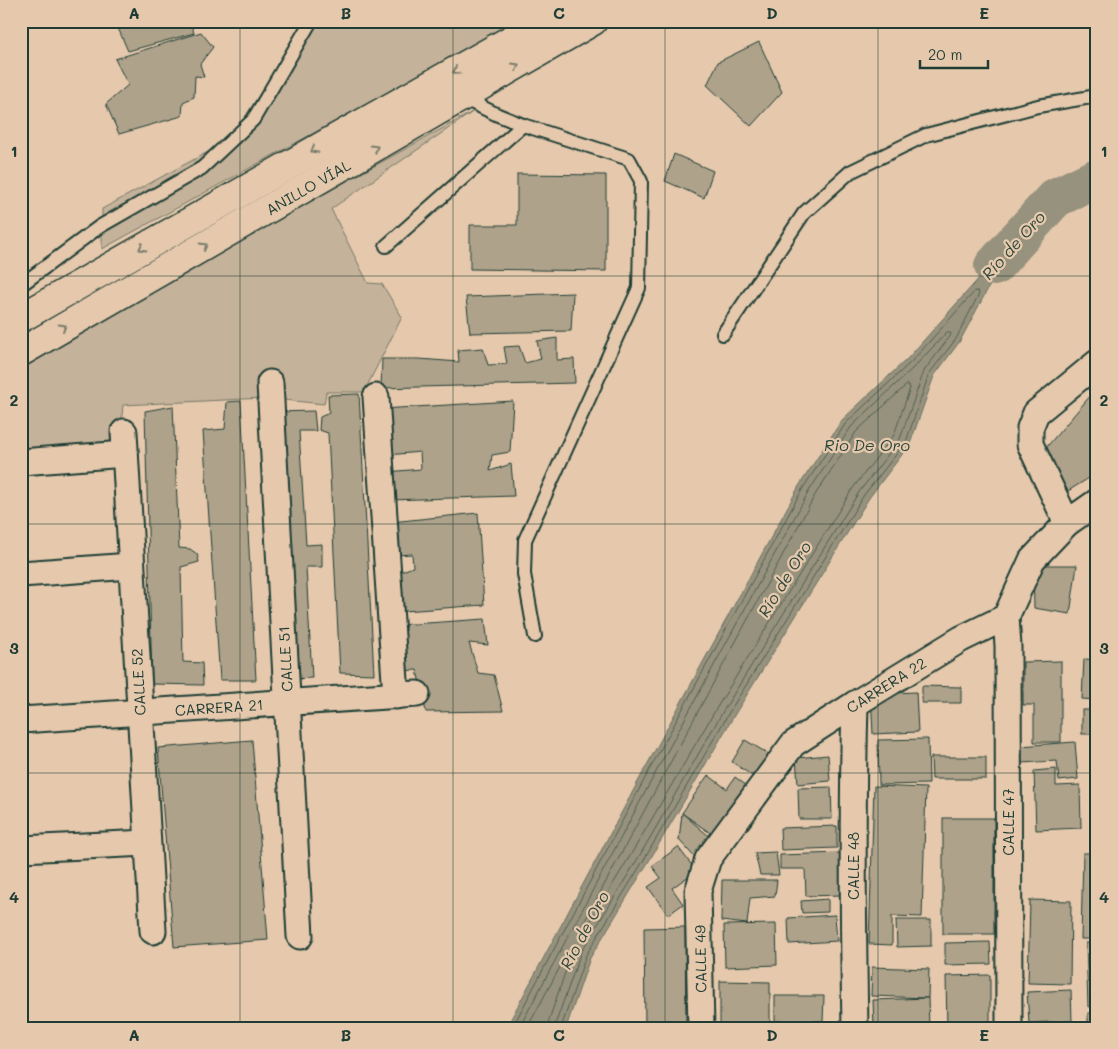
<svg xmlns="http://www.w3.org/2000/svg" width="1118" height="1049" viewBox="0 0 1118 1049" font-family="Mali,sans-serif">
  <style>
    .green { fill: #c5b29a; stroke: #727867 }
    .water { fill: #97927d; stroke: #677060 }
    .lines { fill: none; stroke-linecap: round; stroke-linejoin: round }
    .shore { stroke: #4f5f51; stroke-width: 1 }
    .river { stroke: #97927d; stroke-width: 40 }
    .building { fill: #aea28b; stroke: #1f3d34 }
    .service-casing { stroke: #1f3d34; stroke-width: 16 }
    .minor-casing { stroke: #1f3d34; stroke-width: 29 }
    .trunk-casing { stroke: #1f3d34; stroke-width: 31 }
    .service { stroke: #e6c9ad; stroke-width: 12 }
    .minor { stroke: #e6c9ad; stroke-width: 25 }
    .trunk { stroke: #e6c9ad; stroke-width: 28 }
    .oneway { stroke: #797c6a }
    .grid { fill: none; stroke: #1f3d34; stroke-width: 1; stroke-opacity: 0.55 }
    .labels { text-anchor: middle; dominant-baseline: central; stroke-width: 4.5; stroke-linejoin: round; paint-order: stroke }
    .street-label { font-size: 15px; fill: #1f3d34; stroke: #e6c9ad }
    .water-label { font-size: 16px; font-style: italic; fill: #2b463b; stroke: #e6c9ad }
    .neatline { fill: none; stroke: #1f3d34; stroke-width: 2 }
    .grid-label { font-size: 16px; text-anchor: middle; font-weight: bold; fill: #1f3d34 }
  </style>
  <rect width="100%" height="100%" fill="#e6c9ad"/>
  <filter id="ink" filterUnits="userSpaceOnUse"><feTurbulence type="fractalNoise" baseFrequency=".02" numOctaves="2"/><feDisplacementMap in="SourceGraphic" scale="10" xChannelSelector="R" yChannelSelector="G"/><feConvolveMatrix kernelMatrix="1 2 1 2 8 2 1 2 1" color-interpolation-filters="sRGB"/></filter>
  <g filter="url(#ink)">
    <!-- green -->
    <g class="green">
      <polygon points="307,21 518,21 102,249 102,209 230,140"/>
      <polygon points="474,111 331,209 368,283 382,284 402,317 364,392 326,392 324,404 264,398 123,405 119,449 49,457 21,444 21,361"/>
    </g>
    <!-- water -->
    <polygon class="water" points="1097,173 1097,194 1086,201 1064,213 1036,245 992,281 960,341 934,376 910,444 869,498 735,714 649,861 590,958 566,1028 506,1028 647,765 799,486 842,420 908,358 1022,230 1077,200 1085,175"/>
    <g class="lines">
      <!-- shore -->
      <g class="shore">
        <polygon points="1040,226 1043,227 1043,229 1033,241 1008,261 1005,261 1004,258 1025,234"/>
        <polygon points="907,385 909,386 910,388 894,435 853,488 719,704 633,851 586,929 582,930 582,926 815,495 856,432"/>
        <polyline points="512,1028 651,767 803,488 846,423 912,361 975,291 978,291 979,294 956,339 929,374 906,442 864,495 730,711 645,858 586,955 561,1028"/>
        <polyline points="519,1028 657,770 809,491 851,427 916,365 947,332 950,332 951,335 924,371 900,439 859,492 725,708 640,855 581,952 556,1022 555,1028"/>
        <polyline points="527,1028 566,956 569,955 570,958 549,1020 548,1028"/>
      </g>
      <!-- river -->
      <polyline class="river" points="994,266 1055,198 1097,178"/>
    </g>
    <!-- building -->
    <g class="building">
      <polygon points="115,21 190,21 194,33 128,51"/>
      <polygon points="201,32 213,47 200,64 204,77 195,76 194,97 183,102 182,116 119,134 106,104 128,85 115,59"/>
      <polygon points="759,42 782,92 751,126 707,85 718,62"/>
      <polygon points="674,154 713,171 704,198 665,181"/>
      <polygon points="517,174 606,175 606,271 470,269 470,225 517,225"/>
      <polygon points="573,293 571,331 470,333 466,297"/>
      <polygon points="557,338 557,360 574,359 575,383 381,388 382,359 419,359 459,362 458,350 483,348 488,365 507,364 504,347 519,346 525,363 541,359 537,341"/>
      <polygon points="1097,388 1097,473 1068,491 1044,450"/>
      <polygon points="359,394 374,674 340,673 328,433 319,430 320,417 329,413 328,395"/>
      <polygon points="241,401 256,680 220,680 203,431 225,429 227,402"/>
      <polygon points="513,401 510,452 492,455 490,471 511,464 514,496 389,500 387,472 421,469 420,452 388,455 382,409"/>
      <polygon points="173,406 179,548 190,549 197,554 199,562 181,567 183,662 202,663 203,685 152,684 145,411"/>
      <polygon points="314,411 316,431 299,431 306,545 322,544 322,567 306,567 312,678 291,679 276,412"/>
      <polygon points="478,513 484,605 391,612 392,575 413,567 412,554 396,555 391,522"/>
      <polygon points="1033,565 1077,565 1070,614 1034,608"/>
      <polygon points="485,619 488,645 469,643 478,673 494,675 503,711 426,712 417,670 397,671 398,625"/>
      <polygon points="1084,659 1097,660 1097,700 1082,699"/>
      <polygon points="1061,661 1061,742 1034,742 1034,705 1023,705 1023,662"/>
      <polygon points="922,686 961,687 961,703 922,703"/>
      <polygon points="916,692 918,732 873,734 871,694"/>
      <rect x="1082" y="710" width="15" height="24"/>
      <polygon points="928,739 929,784 879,785 878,740"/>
      <polygon points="252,740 268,940 174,947 158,748"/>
      <polygon points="745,740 772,756 757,779 732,762"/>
      <polygon points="1075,742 1078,779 1059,781 1057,761 1021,763 1020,746"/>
      <polygon points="828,755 830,781 798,784 796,758"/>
      <polygon points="931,757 986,757 986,779 932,779"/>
      <polygon points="1056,769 1056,786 1080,785 1081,828 1036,830 1034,771"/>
      <polygon points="708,775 727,789 735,777 747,786 713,835 682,813"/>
      <polygon points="874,786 926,788 922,917 892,916 892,945 869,944"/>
      <polygon points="831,787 832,819 799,819 798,788"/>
      <polygon points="682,813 717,843 698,861 679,840"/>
      <rect x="943" y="818" width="51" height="116"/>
      <polygon points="837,826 837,848 781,850 780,828"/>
      <polygon points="678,847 696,871 672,888 683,904 668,915 648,887 661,878 652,866"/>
      <polygon points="776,852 779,875 760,875 755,853"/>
      <polygon points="841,853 842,895 806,896 805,869 780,869 780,855"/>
      <polygon points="1083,853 1097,853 1097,939 1081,939"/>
      <polygon points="722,880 777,880 775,896 750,898 747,924 721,921"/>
      <polygon points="828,899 828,912 802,913 801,901"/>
      <polygon points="1030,900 1071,901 1070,984 1028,983"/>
      <polygon points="835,915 837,941 789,944 788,918"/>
      <polygon points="896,920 931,920 931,946 897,947"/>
      <polygon points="776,924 777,965 725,967 724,925"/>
      <polygon points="685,927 686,1025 645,1026 644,928"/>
      <polygon points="990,942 991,964 945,965 945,943"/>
      <polygon points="1097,942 1097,1006 1088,1007 1086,943"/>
      <polygon points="872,967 929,969 928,998 871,996"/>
      <polygon points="990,975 990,1028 947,1028 946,976"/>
      <polygon points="720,981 770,982 770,1028 720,1027"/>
      <polygon points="1071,990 1072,1021 1029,1023 1027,992"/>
      <polygon points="775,996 824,996 823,1021 775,1021"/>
      <polygon points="928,998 929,1028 874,1028 873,1000"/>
      <rect x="1088" y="1013" width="9" height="15"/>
    </g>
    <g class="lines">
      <!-- service casing -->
      <g class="service-casing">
        <g id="service">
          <polyline points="463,98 498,115 523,125 629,159 641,181 639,288 525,540 524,574 535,636"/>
          <polyline points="386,246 523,125"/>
          <polyline points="21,285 99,227 202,168 253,120 311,21"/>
          <polyline points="723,334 804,213 850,172 926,135 1038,106 1097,96"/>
        </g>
      </g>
      <!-- minor casing -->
      <g class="minor-casing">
        <g id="minor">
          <polyline points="270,383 300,936"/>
          <polyline points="376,397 396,696"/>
          <polyline points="124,432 153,931"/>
          <polyline points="21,462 125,454"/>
          <polyline points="1067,523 1030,444 1030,428 1036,413 1097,363"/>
          <polyline points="21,574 131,566"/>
          <polyline points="1006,617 1008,646 1009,1028"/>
          <path d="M855 704C852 812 853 920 855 1028"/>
          <polyline points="21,720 417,694"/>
          <polyline points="21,849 147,843"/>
          <polyline points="701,1028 698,891 708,859 793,744 855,704 961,639 1006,617 1032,560 1067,523 1097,502"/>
        </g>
      </g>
      <!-- trunk casing -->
      <g class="trunk-casing">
        <g id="trunk">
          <polyline points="21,318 338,137 544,21"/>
          <polyline points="21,352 593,21"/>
        </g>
      </g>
      <!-- service -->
      <use href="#service" class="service"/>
      <!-- minor -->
      <use href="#minor" class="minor"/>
      <!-- trunk -->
      <use href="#trunk" class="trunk"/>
    </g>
    <!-- one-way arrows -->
    <defs><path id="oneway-chevron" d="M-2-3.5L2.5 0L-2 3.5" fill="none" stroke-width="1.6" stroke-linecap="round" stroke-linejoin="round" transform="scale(1.25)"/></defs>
    <g class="oneway">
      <use href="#oneway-chevron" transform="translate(516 66) rotate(-30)"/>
      <use href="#oneway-chevron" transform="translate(456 71) rotate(151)"/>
      <use href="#oneway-chevron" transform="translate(375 148) rotate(-30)"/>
      <use href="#oneway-chevron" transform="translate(314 150) rotate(150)"/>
      <use href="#oneway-chevron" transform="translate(204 246) rotate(-30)"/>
      <use href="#oneway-chevron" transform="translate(142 248) rotate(150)"/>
      <use href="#oneway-chevron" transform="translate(63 327) rotate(-30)"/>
    </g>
  </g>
  <!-- grid -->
  <path class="grid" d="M240 21V1028M453 21V1028M665 21V1028M878 21V1028M21 276H1097M21 524H1097M21 773H1097"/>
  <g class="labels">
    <!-- street labels -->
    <g class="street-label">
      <text transform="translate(308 187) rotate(-30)">ANILLO VÍAL</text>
      <text transform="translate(285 659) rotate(-93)">CALLE 51</text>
      <text transform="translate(138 682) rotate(-93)">CALLE 52</text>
      <text transform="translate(886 685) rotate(-32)">CARRERA 22</text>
      <text transform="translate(219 707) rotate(-4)">CARRERA 21</text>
      <text transform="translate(1008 822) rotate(-90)">CALLE 47</text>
      <text transform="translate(853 866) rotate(-90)">CALLE 48</text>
      <text transform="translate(700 959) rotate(-91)">CALLE 49</text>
    </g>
    <!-- water labels -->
    <g class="water-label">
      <text transform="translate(1013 245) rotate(-48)">Río de Oro</text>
      <text x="867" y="444">Rio De Oro</text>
      <text transform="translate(784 579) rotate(-58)">Río de Oro</text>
      <text transform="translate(584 930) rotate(-62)">Río de Oro</text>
    </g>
  </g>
  <!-- margin -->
  <rect width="1118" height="1049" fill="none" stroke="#e6c9ad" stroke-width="55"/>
  <!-- scale -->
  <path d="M920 60v8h68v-8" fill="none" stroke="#1f3d34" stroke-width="2.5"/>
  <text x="928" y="60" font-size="15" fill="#1f3d34" stroke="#e6c9ad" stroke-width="4" paint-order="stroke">20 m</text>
  <rect x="28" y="28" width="1062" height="994" class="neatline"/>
  <g class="grid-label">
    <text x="134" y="19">A</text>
    <text x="346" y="19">B</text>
    <text x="559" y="19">C</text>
    <text x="772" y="19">D</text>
    <text x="984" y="19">E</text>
    <text x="14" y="157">1</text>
    <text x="1104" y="157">1</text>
    <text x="14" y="406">2</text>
    <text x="1104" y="406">2</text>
    <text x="14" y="654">3</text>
    <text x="1104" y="654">3</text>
    <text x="14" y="903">4</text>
    <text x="1104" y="903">4</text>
    <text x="134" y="1041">A</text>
    <text x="346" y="1041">B</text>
    <text x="559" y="1041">C</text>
    <text x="772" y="1041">D</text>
    <text x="984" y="1041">E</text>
  </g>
</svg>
